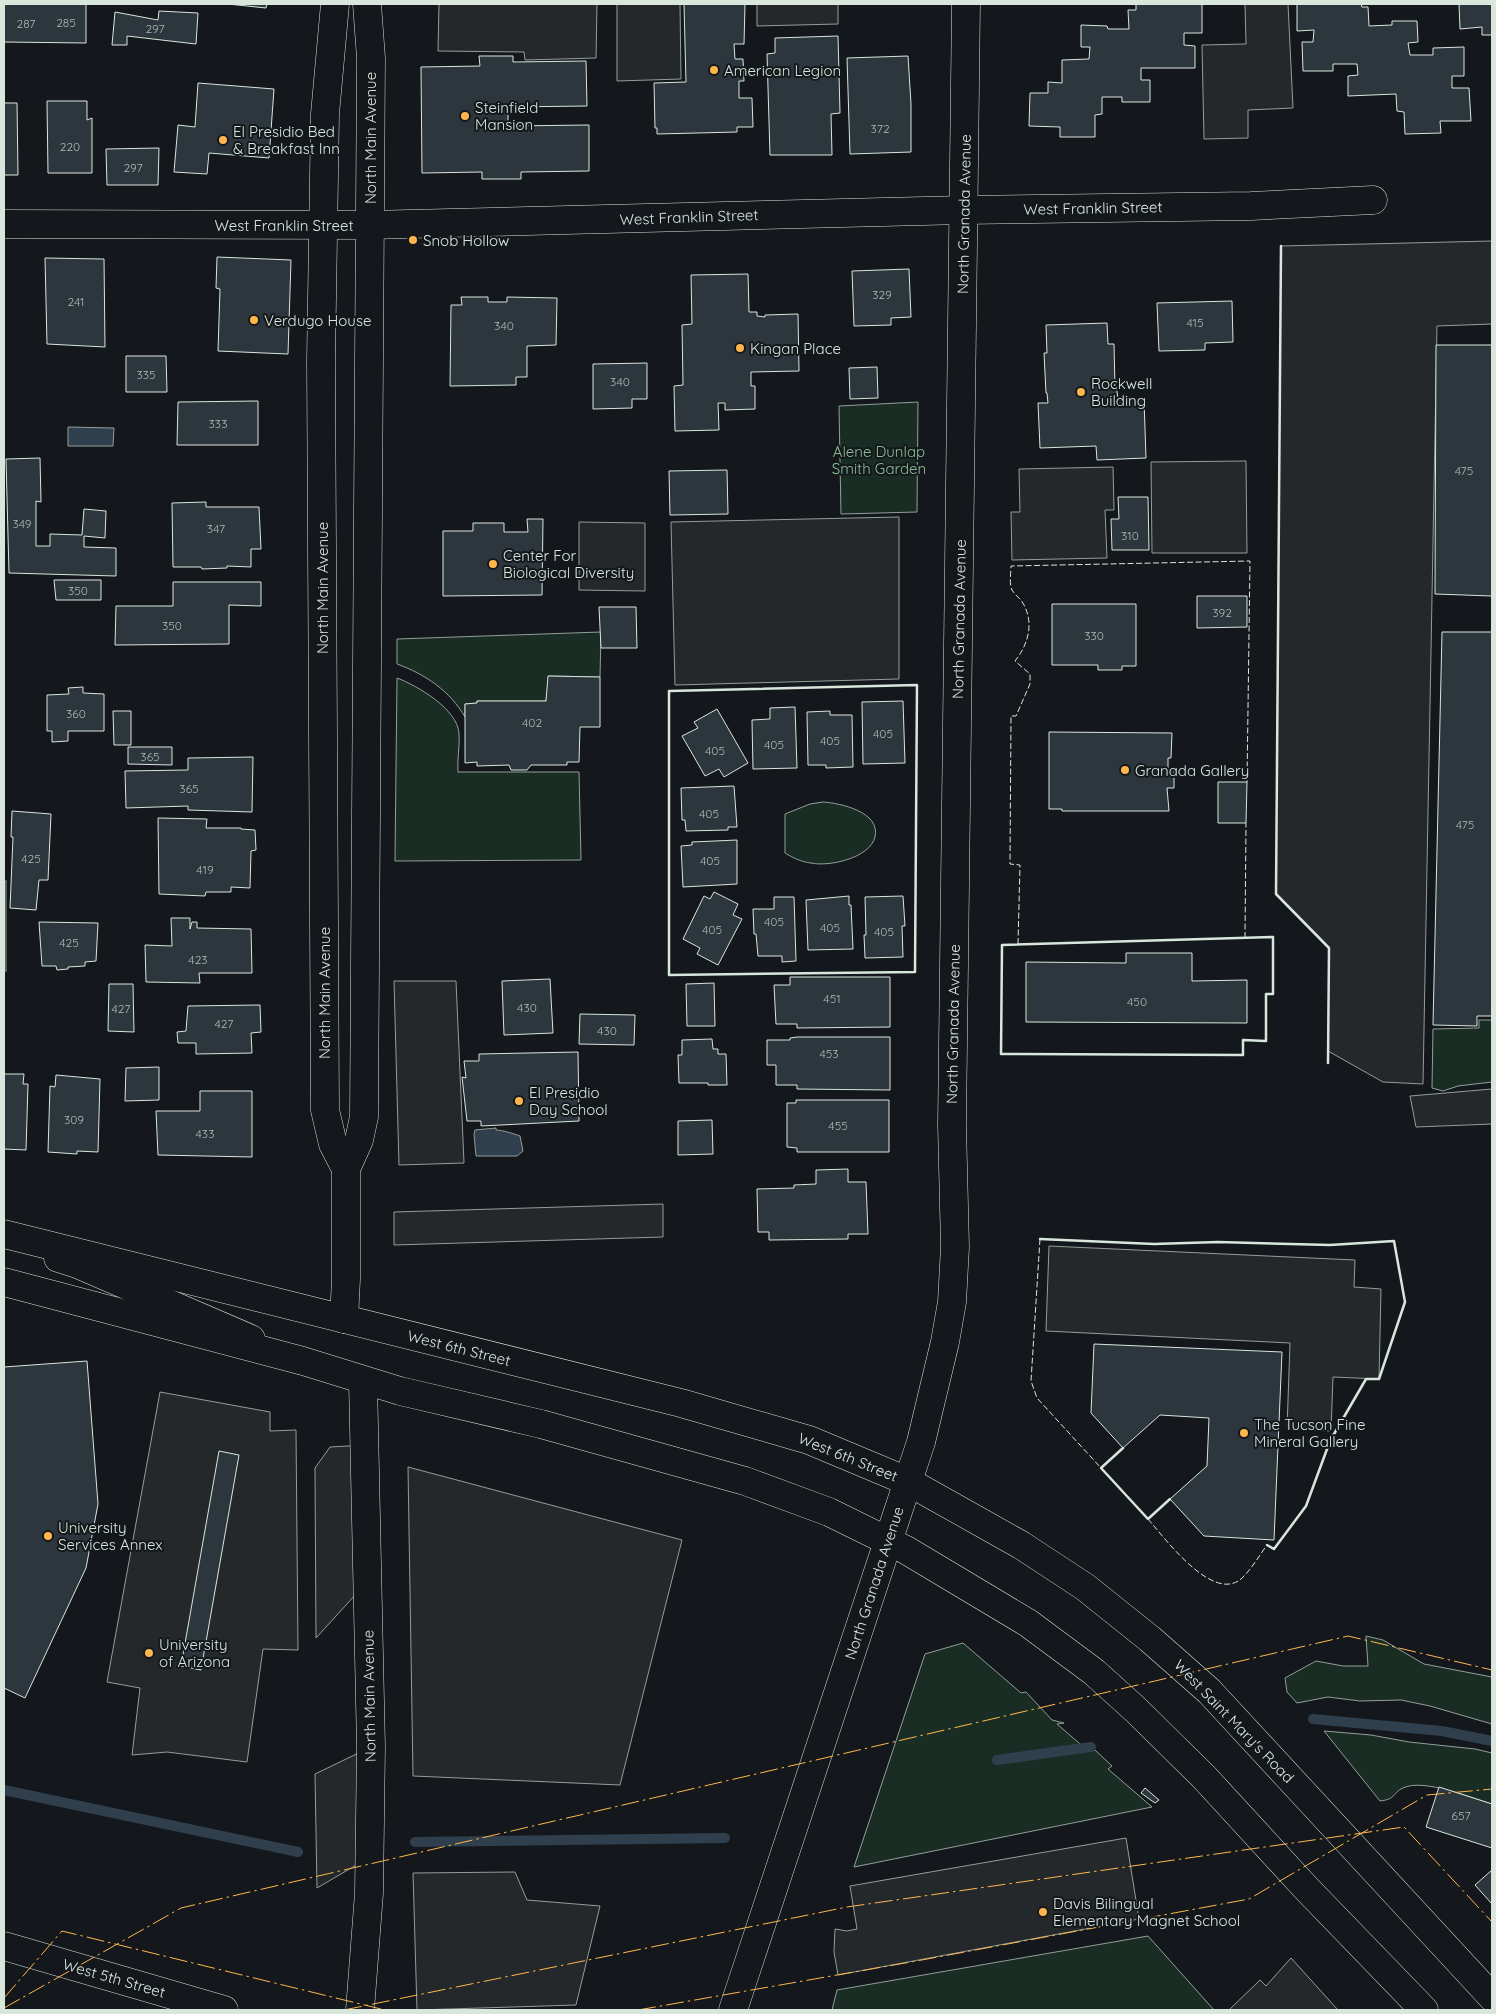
<svg xmlns="http://www.w3.org/2000/svg" width="1496" height="2014" viewBox="0 0 1496 2014" font-family="Quicksand,sans-serif">
  <style>
    .green { fill: #1a2d24; stroke: #939e99 }
    .parking { fill: #24282b; stroke: #939e99 }
    .water { fill: #2f3f4d; stroke: #939e99 }
    .lines { fill: none; stroke-linecap: round; stroke-linejoin: round }
    .stream { stroke: #2f3f4d; stroke-width: 10 }
    .building { fill: #2c363c; stroke: #d8e6dc }
    .street-casing { stroke: #d8e6dc; stroke-width: 29 }
    .secondary-casing { stroke: #d8e6dc; stroke-width: 29 }
    .primary-casing { stroke: #d8e6dc; stroke-width: 29 }
    .street { stroke: #14181c; stroke-width: 28 }
    .secondary { stroke: #14181c; stroke-width: 28 }
    .primary { stroke: #14181c; stroke-width: 28 }
    .fence { stroke: #d8e6dc; stroke-width: 1; stroke-dasharray: 6 2.5; stroke-linecap: butt }
    .wall { stroke: #d8e6dc; stroke-width: 2.5 }
    .power { stroke: #ffb74d; stroke-width: 1; stroke-dasharray: 18 4 2.5 4; stroke-linecap: butt }
    .poi-dot { fill: #ffb74d; stroke: #14181c; stroke-width: 2 }
    .labels { text-anchor: middle; dominant-baseline: central; stroke-width: 4; stroke-linejoin: round; paint-order: stroke }
    .number-label { font-size: 12px; fill: #adbab4 }
    .poi-label { font-size: 15px; fill: #d8e6dc; stroke: #14181c; text-anchor: start }
    .street-label { font-size: 15px; fill: #d8e6dc; stroke: #14181c }
    .park-label { font-size: 15px; fill: #8ac095; stroke: #14181c }
  </style>
  <rect width="100%" height="100%" fill="#14181c"/>
  <!-- green -->
  <g class="green">
    <polygon points="918,402 917,512 841,514 839,406"/>
    <path d="M601 632 600 677 549 676 546 701H477V703L465 704V717C450 691 425 674 397 664V639Z"/>
    <path d="M397 678C418 686 457 709 459 733 460 746 457 759 458 772H579L581 860 395 861Z"/>
    <path d="M823 802C840 803 881 812 875 837 870 858 829 867 811 863 802 862 793 858 785 853V814L810 804Z"/>
    <polygon points="1479,1020 1492,1020 1492,1082 1458,1086 1443,1091 1432,1088 1433,1029 1479,1028"/>
    <polygon points="1366,1636 1383,1640 1424,1664 1492,1677 1492,1724 1430,1706 1401,1700 1360,1701 1328,1697 1297,1703 1287,1692 1285,1678 1316,1661 1343,1666 1368,1666"/>
    <polygon points="963,1643 1021,1693 1026,1692 1052,1720 1064,1723 1057,1724 1087,1750 1095,1750 1112,1766 1108,1769 1152,1807 854,1867 925,1654"/>
    <path d="M1324 1731 1371 1735 1409 1742 1475 1749 1492 1753V1804C1472 1798 1423 1778 1403 1788 1392 1793 1397 1799 1380 1801Z"/>
    <polygon points="1148,1936 1214,2010 832,2010 837,1990"/>
  </g>
  <!-- parking -->
  <g class="parking">
    <polygon points="439,4 597,4 596,58 525,60 524,52 438,51"/>
    <polygon points="617,4 680,4 681,79 617,81"/>
    <polygon points="757,4 838,4 838,24 757,26"/>
    <polygon points="1245,4 1288,4 1293,108 1248,110 1248,138 1204,139 1202,45 1246,44"/>
    <polygon points="1492,241 1492,324 1437,326 1423,1084 1383,1082 1328,1051 1329,949 1276,894 1281,246"/>
    <polygon points="1246,461 1247,553 1152,553 1151,462"/>
    <polygon points="1113,467 1114,510 1105,510 1107,558 1012,560 1011,512 1020,512 1019,469"/>
    <polygon points="899,517 899,679 675,685 671,522"/>
    <polygon points="579,522 645,523 645,591 579,590"/>
    <rect x="4" y="881" width="2" height="90"/>
    <polygon points="394,981 456,981 464,1163 399,1165"/>
    <polygon points="1492,1089 1492,1124 1416,1127 1410,1096"/>
    <polygon points="663,1204 663,1237 394,1245 394,1212"/>
    <polygon points="1049,1246 1355,1260 1354,1287 1381,1289 1379,1379 1333,1377 1331,1431 1287,1429 1290,1343 1046,1331"/>
    <polygon points="160,1392 270,1412 270,1431 296,1430 298,1650 263,1649 247,1762 167,1752 132,1755 140,1688 107,1682"/>
    <polygon points="365,1445 367,1582 316,1638 315,1468 330,1447"/>
    <polygon points="408,1467 682,1540 620,1785 413,1776"/>
    <polygon points="371,1747 370,1857 317,1888 315,1774"/>
    <polygon points="1126,1838 1139,1919 838,1975 834,1952 835,1929 847,1931 857,1929 850,1886"/>
    <polygon points="515,1872 527,1900 600,1906 576,2005 417,2010 413,1873"/>
    <polygon points="1291,1958 1338,2010 1229,2010 1260,1980 1266,1986"/>
  </g>
  <!-- water -->
  <g class="water">
    <polygon points="68,427 114,428 113,446 68,446"/>
    <path d="M496 1128V1130C502 1130 515 1134 520 1136L523 1151 517 1156H476L474 1134 475 1130Z"/>
  </g>
  <g class="lines">
    <!-- stream -->
    <g class="stream">
      <polyline points="1313,1719 1442,1731 1492,1741"/>
      <polyline points="997,1760 1091,1747"/>
      <polyline points="4,1790 298,1852"/>
      <polyline points="415,1842 725,1838"/>
    </g>
  </g>
  <!-- building -->
  <g class="building">
    <polygon points="4,4 86,4 86,43 4,42"/>
    <polygon points="228,4 267,4 266,8"/>
    <polygon points="684,4 745,4 744,44 734,44 735,59 743,59 744,81 739,81 739,98 752,98 753,127 737,127 737,132 657,134 657,128 655,128 654,83 686,82"/>
    <polygon points="1136,4 1202,4 1202,33 1184,33 1184,45 1195,46 1195,68 1141,68 1141,80 1150,80 1150,102 1122,102 1122,97 1102,97 1102,114 1095,115 1095,137 1060,137 1060,127 1029,126 1030,93 1048,93 1048,82 1062,83 1062,60 1089,59 1090,47 1081,47 1081,25 1107,26 1108,29 1129,29 1128,10 1136,10"/>
    <polygon points="1297,4 1361,4 1362,7 1368,7 1369,26 1392,25 1392,21 1417,21 1418,42 1408,43 1410,55 1433,55 1433,48 1464,47 1464,76 1452,76 1452,88 1469,88 1471,121 1440,121 1441,133 1405,134 1404,112 1397,111 1396,94 1348,96 1348,76 1358,75 1357,64 1333,64 1333,71 1303,71 1302,42 1313,42 1314,30 1297,31"/>
    <polygon points="1459,4 1492,4 1492,35 1482,35 1482,27 1460,29"/>
    <polygon points="159,11 198,13 196,44 127,36 127,45 112,45 115,12 158,20"/>
    <polygon points="838,36 840,113 831,114 832,155 770,155 767,54 775,53 775,38"/>
    <polygon points="479,56 513,56 513,62 586,61 587,106 508,107 508,126 589,125 589,171 521,172 521,179 482,179 482,172 422,173 421,67 480,66"/>
    <polygon points="908,56 911,104 911,152 850,154 847,58"/>
    <polygon points="198,83 274,89 269,158 209,153 207,174 174,172 178,125 195,127"/>
    <polygon points="47,101 87,101 87,120 92,118 92,173 48,173"/>
    <polygon points="4,103 17,103 18,175 4,175"/>
    <polygon points="159,148 158,185 107,185 106,149"/>
    <polygon points="217,257 291,260 288,354 218,351 220,289 216,288"/>
    <polygon points="45,258 104,259 105,347 47,344"/>
    <polygon points="909,269 911,317 891,318 891,325 854,326 852,271"/>
    <polygon points="748,274 749,312 757,312 757,316 765,317 765,315 798,314 799,371 751,372 751,386 755,386 755,409 725,410 725,403 718,403 719,430 675,431 674,386 683,385 682,325 692,324 691,275"/>
    <polygon points="461,297 488,297 488,302 507,302 507,297 557,298 556,345 527,346 527,377 516,377 516,385 450,386 451,305 462,305"/>
    <polygon points="1232,301 1233,342 1205,343 1205,350 1159,351 1157,303"/>
    <polygon points="1107,323 1108,344 1114,344 1115,389 1117,391 1118,400 1144,400 1146,458 1097,460 1096,446 1040,448 1038,403 1048,403 1047,393 1046,393 1044,353 1047,353 1046,325"/>
    <polygon points="1436,345 1492,345 1492,596 1435,594"/>
    <polygon points="126,356 166,356 167,392 126,392"/>
    <polygon points="647,363 647,399 632,399 632,408 593,409 593,364"/>
    <polygon points="877,367 878,398 850,399 849,368"/>
    <polygon points="258,401 258,445 177,445 178,402"/>
    <polygon points="40,458 41,502 36,501 36,546 50,546 50,534 82,535 84,509 106,511 105,538 84,536 84,547 116,548 116,576 9,573 6,459"/>
    <polygon points="727,470 728,514 670,515 669,471"/>
    <polygon points="1118,497 1148,497 1149,550 1112,550 1111,519 1119,519"/>
    <polygon points="206,502 206,507 259,507 261,549 251,549 251,567 227,566 227,568 202,569 201,567 173,567 172,503"/>
    <polygon points="527,519 543,519 542,595 443,596 443,531 473,531 473,523 504,523 504,532 528,532"/>
    <polygon points="54,580 101,580 101,600 56,600"/>
    <polygon points="173,582 261,582 261,606 229,605 229,644 115,645 116,606 173,606"/>
    <polygon points="1197,596 1247,596 1247,627 1197,628"/>
    <polygon points="1052,604 1136,604 1136,666 1122,666 1122,670 1098,670 1098,665 1052,665"/>
    <polygon points="599,607 636,607 637,648 601,648"/>
    <polygon points="1442,632 1492,632 1492,1016 1477,1016 1477,1026 1433,1025"/>
    <polygon points="548,676 600,677 600,727 580,727 579,762 567,762 567,765 531,765 527,770 511,770 509,765 477,766 477,762 465,763 465,704 477,703 477,701 546,701"/>
    <polygon points="83,687 83,693 104,694 104,731 68,731 68,741 52,742 52,731 47,731 47,695 69,694 68,688"/>
    <polygon points="903,701 905,763 863,764 862,702"/>
    <polygon points="795,707 797,768 753,769 752,720 770,719 770,708"/>
    <polygon points="717,709 748,763 724,777 719,769 705,776 682,736 698,728 694,722"/>
    <polygon points="113,711 131,711 131,745 114,745"/>
    <polygon points="830,711 830,715 852,715 853,767 826,768 826,765 808,765 807,712"/>
    <polygon points="1049,732 1172,733 1171,758 1168,758 1168,769 1174,769 1174,788 1167,788 1169,811 1062,811 1062,809 1049,809"/>
    <polygon points="128,747 172,747 172,765 128,764"/>
    <polygon points="253,757 252,812 188,810 188,806 126,808 125,771 188,770 188,758"/>
    <polygon points="1218,782 1247,782 1246,823 1218,823"/>
    <polygon points="734,786 737,827 728,827 728,830 686,831 685,820 682,820 681,788"/>
    <polygon points="12,811 51,814 48,880 39,880 36,910 10,908 13,837 11,837"/>
    <polygon points="158,818 207,819 206,828 241,828 241,829 255,830 256,850 251,851 250,888 231,887 231,892 206,892 205,896 159,894"/>
    <polygon points="737,840 737,884 683,887 681,846 692,845 692,842"/>
    <polygon points="714,892 738,904 733,915 742,919 718,965 697,954 700,948 683,939 704,896 710,899"/>
    <polygon points="849,896 849,905 851,905 853,949 808,950 806,900"/>
    <polygon points="903,896 905,926 902,926 903,957 865,958 864,935 866,935 865,897"/>
    <polygon points="774,897 794,897 796,961 782,962 782,956 758,956 756,934 754,934 753,909 774,909"/>
    <polygon points="171,918 190,918 190,929 192,922 197,922 197,928 251,929 252,973 199,973 200,983 146,982 145,945 172,946"/>
    <polygon points="39,922 98,923 96,961 85,962 85,966 68,967 68,969 57,970 56,966 42,966"/>
    <polygon points="1126,953 1192,953 1192,981 1247,980 1247,1023 1026,1022 1026,962 1126,963"/>
    <polygon points="790,977 890,977 890,1027 797,1028 797,1024 776,1024 774,985 790,985"/>
    <polygon points="550,979 553,1033 504,1035 502,981"/>
    <polygon points="714,983 715,1026 687,1026 686,984"/>
    <polygon points="109,984 133,984 134,1032 108,1031"/>
    <polygon points="260,1005 261,1032 251,1033 252,1053 196,1054 196,1043 178,1043 177,1032 186,1031 188,1006"/>
    <polygon points="580,1014 635,1015 634,1045 579,1044"/>
    <polygon points="797,1037 890,1037 890,1090 797,1089 797,1085 776,1085 776,1065 767,1065 767,1040 790,1040 790,1038"/>
    <polygon points="712,1039 713,1049 718,1049 718,1054 726,1054 727,1085 708,1085 708,1083 679,1083 678,1055 682,1055 682,1040"/>
    <polygon points="578,1052 579,1121 481,1126 481,1121 467,1121 462,1077 466,1078 464,1061 479,1061 479,1054"/>
    <polygon points="159,1067 159,1100 125,1101 126,1068"/>
    <polygon points="4,1074 24,1074 23,1084 28,1084 26,1150 4,1149"/>
    <polygon points="56,1075 100,1079 98,1152 77,1151 77,1154 48,1152 50,1086 55,1087"/>
    <polygon points="200,1091 252,1091 252,1157 158,1155 156,1111 200,1111"/>
    <polygon points="796,1100 889,1100 889,1152 797,1152 797,1148 787,1147 787,1103 796,1103"/>
    <polygon points="712,1120 713,1154 678,1155 678,1121"/>
    <polygon points="848,1169 848,1182 866,1182 868,1234 848,1234 848,1239 769,1240 769,1232 758,1232 757,1189 794,1188 794,1185 816,1184 816,1170"/>
    <polygon points="1094,1344 1282,1352 1274,1540 1204,1536 1170,1499 1207,1466 1209,1418 1160,1415 1123,1448 1091,1413"/>
    <polygon points="87,1361 98,1504 86,1568 25,1698 4,1688 4,1367"/>
    <polygon points="219,1451 239,1455 201,1670 181,1666"/>
    <polygon points="1439,1787 1492,1804 1492,1848 1426,1827"/>
    <polygon points="1145,1788 1159,1800 1155,1803 1141,1793"/>
    <polygon points="1492,1870 1492,1904 1475,1885"/>
  </g>
  <g class="lines">
    <!-- street casing -->
    <g class="street-casing">
      <g id="street">
        <polyline points="335,4 325,114 321,360 325,1110 333,1144 346,1169"/>
        <polyline points="4,224 369,225 964,210 1251,206 1373,200"/>
        <polyline points="344,1319 346,1279 346,1169 359,1140 364,1117 371,58 367,4"/>
        <polyline points="4,1946 224,2010"/>
        <polyline points="360,2010 369,1893 371,1747 363,1381"/>
      </g>
    </g>
    <!-- secondary casing -->
    <g class="secondary-casing">
      <g id="secondary">
        <polyline points="58,1258 77,1264 251,1339"/>
        <polyline points="733,2010 921,1442 945,1342 952,1302 955,1247 952,1125 966,4"/>
      </g>
    </g>
    <!-- primary casing -->
    <g class="primary-casing">
      <g id="primary">
        <polyline points="4,1234 681,1403 809,1440 907,1481 1021,1545 1085,1587 1150,1639 1209,1691 1492,1997"/>
        <polyline points="4,1282 303,1361 400,1391 541,1424 745,1481 829,1512 906,1550 1028,1623 1094,1672 1136,1710 1204,1777 1306,1888 1424,2010"/>
      </g>
    </g>
    <!-- street -->
    <use href="#street" class="street"/>
    <!-- secondary -->
    <use href="#secondary" class="secondary"/>
    <!-- primary -->
    <use href="#primary" class="primary"/>
    <!-- fence -->
    <g class="fence">
      <polyline points="1245,938 1246,823"/>
      <path d="M1018 944 1020 865 1010 864 1011 716H1016L1030 684V674L1015 661C1028 645 1034 624 1024 605 1021 599 1015 595 1012 590 1009 584 1011 572 1011 566L1250 561 1247 782"/>
      <polyline points="1040,1239 1031,1381 1037,1398 1101,1468"/>
      <path d="M1148 1519C1164 1537 1212 1603 1241 1579 1251 1570 1259 1556 1267 1545"/>
    </g>
    <!-- wall -->
    <g class="wall">
      <polyline points="1281,246 1276,894 1329,948 1328,1063"/>
      <polygon points="917,685 915,972 669,975 669,691"/>
      <polygon points="1273,937 1273,994 1266,994 1266,1041 1243,1040 1243,1055 1001,1054 1002,945"/>
      <polyline points="1040,1239 1154,1244 1218,1242 1330,1245 1394,1241 1405,1302 1379,1379 1366,1379 1330,1441 1306,1506 1274,1549 1267,1545"/>
      <polyline points="1123,1448 1101,1468 1148,1519 1170,1499"/>
    </g>
    <!-- power -->
    <g class="power">
      <polyline points="4,1998 62,1931 385,2010"/>
      <polyline points="4,2008 181,1908 1348,1636 1492,1670"/>
      <polyline points="344,2010 847,1907 1404,1827 1492,1922"/>
      <polyline points="638,2010 911,1962 1249,1899 1427,1795 1492,1789"/>
    </g>
  </g>
  <!-- markers -->
  <g class="poi-dot">
    <circle cx="714" cy="70" r="5"/>
    <circle cx="465" cy="116" r="5"/>
    <circle cx="223" cy="140" r="5"/>
    <circle cx="413" cy="240" r="5"/>
    <circle cx="254" cy="320" r="5"/>
    <circle cx="740" cy="348" r="5"/>
    <circle cx="1081" cy="392" r="5"/>
    <circle cx="493" cy="564" r="5"/>
    <circle cx="1125" cy="770" r="5"/>
    <circle cx="519" cy="1101" r="5"/>
    <circle cx="1244" cy="1433" r="5"/>
    <circle cx="48" cy="1536" r="5"/>
    <circle cx="149" cy="1653" r="5"/>
    <circle cx="1043" cy="1912" r="5"/>
  </g>
  <g class="labels">
    <!-- number labels -->
    <g class="number-label">
      <text x="66" y="22">285</text>
      <text x="26" y="23">287</text>
      <text x="155" y="28">297</text>
      <text x="880" y="128">372</text>
      <text x="70" y="146">220</text>
      <text x="133" y="167">297</text>
      <text x="882" y="294">329</text>
      <text x="76" y="301">241</text>
      <text x="1195" y="322">415</text>
      <text x="504" y="325">340</text>
      <text x="146" y="374">335</text>
      <text x="620" y="381">340</text>
      <text x="218" y="423">333</text>
      <text x="1464" y="470">475</text>
      <text x="22" y="523">349</text>
      <text x="216" y="528">347</text>
      <text x="1130" y="535">310</text>
      <text x="78" y="590">350</text>
      <text x="1222" y="612">392</text>
      <text x="172" y="625">350</text>
      <text x="1094" y="635">330</text>
      <text x="76" y="713">360</text>
      <text x="532" y="722">402</text>
      <text x="883" y="733">405</text>
      <text x="830" y="740">405</text>
      <text x="774" y="744">405</text>
      <text x="715" y="750">405</text>
      <text x="150" y="756">365</text>
      <text x="189" y="788">365</text>
      <text x="709" y="813">405</text>
      <text x="1465" y="824">475</text>
      <text x="31" y="858">425</text>
      <text x="710" y="860">405</text>
      <text x="205" y="869">419</text>
      <text x="774" y="921">405</text>
      <text x="830" y="927">405</text>
      <text x="712" y="929">405</text>
      <text x="884" y="931">405</text>
      <text x="69" y="942">425</text>
      <text x="198" y="959">423</text>
      <text x="832" y="998">451</text>
      <text x="1137" y="1001">450</text>
      <text x="527" y="1007">430</text>
      <text x="121" y="1008">427</text>
      <text x="224" y="1023">427</text>
      <text x="607" y="1030">430</text>
      <text x="829" y="1053">453</text>
      <text x="74" y="1119">309</text>
      <text x="838" y="1125">455</text>
      <text x="205" y="1133">433</text>
      <text x="1461" y="1815">657</text>
    </g>
    <!-- poi labels -->
    <g class="poi-label">
      <text x="724" y="70">American Legion</text>
      <text x="475" y="107">Steinfield<tspan x="475" dy="17">Mansion</tspan></text>
      <text x="233" y="131">El Presidio Bed<tspan x="233" dy="17">&amp; Breakfast Inn</tspan></text>
      <text x="423" y="240">Snob Hollow</text>
      <text x="264" y="320">Verdugo House</text>
      <text x="750" y="348">Kingan Place</text>
      <text x="1091" y="383">Rockwell<tspan x="1091" dy="17">Building</tspan></text>
      <text x="503" y="555">Center For<tspan x="503" dy="17">Biological Diversity</tspan></text>
      <text x="1135" y="770">Granada Gallery</text>
      <text x="529" y="1092">El Presidio<tspan x="529" dy="17">Day School</tspan></text>
      <text x="1254" y="1424">The Tucson Fine<tspan x="1254" dy="17">Mineral Gallery</tspan></text>
      <text x="58" y="1527">University<tspan x="58" dy="17">Services Annex</tspan></text>
      <text x="159" y="1644">University<tspan x="159" dy="17">of Arizona</tspan></text>
      <text x="1053" y="1903">Davis Bilingual<tspan x="1053" dy="17">Elementary Magnet School</tspan></text>
    </g>
    <!-- street labels -->
    <g class="street-label">
      <text transform="translate(370 138) rotate(-90)">North Main Avenue</text>
      <text transform="translate(1093 208) rotate(-1)">West Franklin Street</text>
      <text transform="translate(964 214) rotate(-89)">North Granada Avenue</text>
      <text transform="translate(689 217) rotate(-2)">West Franklin Street</text>
      <text x="284" y="225">West Franklin Street</text>
      <text transform="translate(322 588) rotate(-90)">North Main Avenue</text>
      <text transform="translate(959 619) rotate(-89)">North Granada Avenue</text>
      <text transform="translate(324 993) rotate(-90)">North Main Avenue</text>
      <text transform="translate(953 1024) rotate(-89)">North Granada Avenue</text>
      <text transform="translate(459 1348) rotate(14)">West 6th Street</text>
      <text transform="translate(848 1457) rotate(22)">West 6th Street</text>
      <text transform="translate(874 1583) rotate(-72)">North Granada Avenue</text>
      <text transform="translate(369 1696) rotate(-91)">North Main Avenue</text>
      <text transform="translate(1234 1721) rotate(46)">West Saint Mary's Road</text>
      <text transform="translate(114 1978) rotate(16)">West 5th Street</text>
    </g>
    <!-- park labels -->
    <g class="park-label">
      <text x="879" y="451">Alene Dunlap<tspan x="879" dy="17">Smith Garden</tspan></text>
    </g>
  </g>
  <!-- border -->
  <rect width="1496" height="2014" fill="none" stroke="#d8e6dc" stroke-width="10"/>
</svg>
